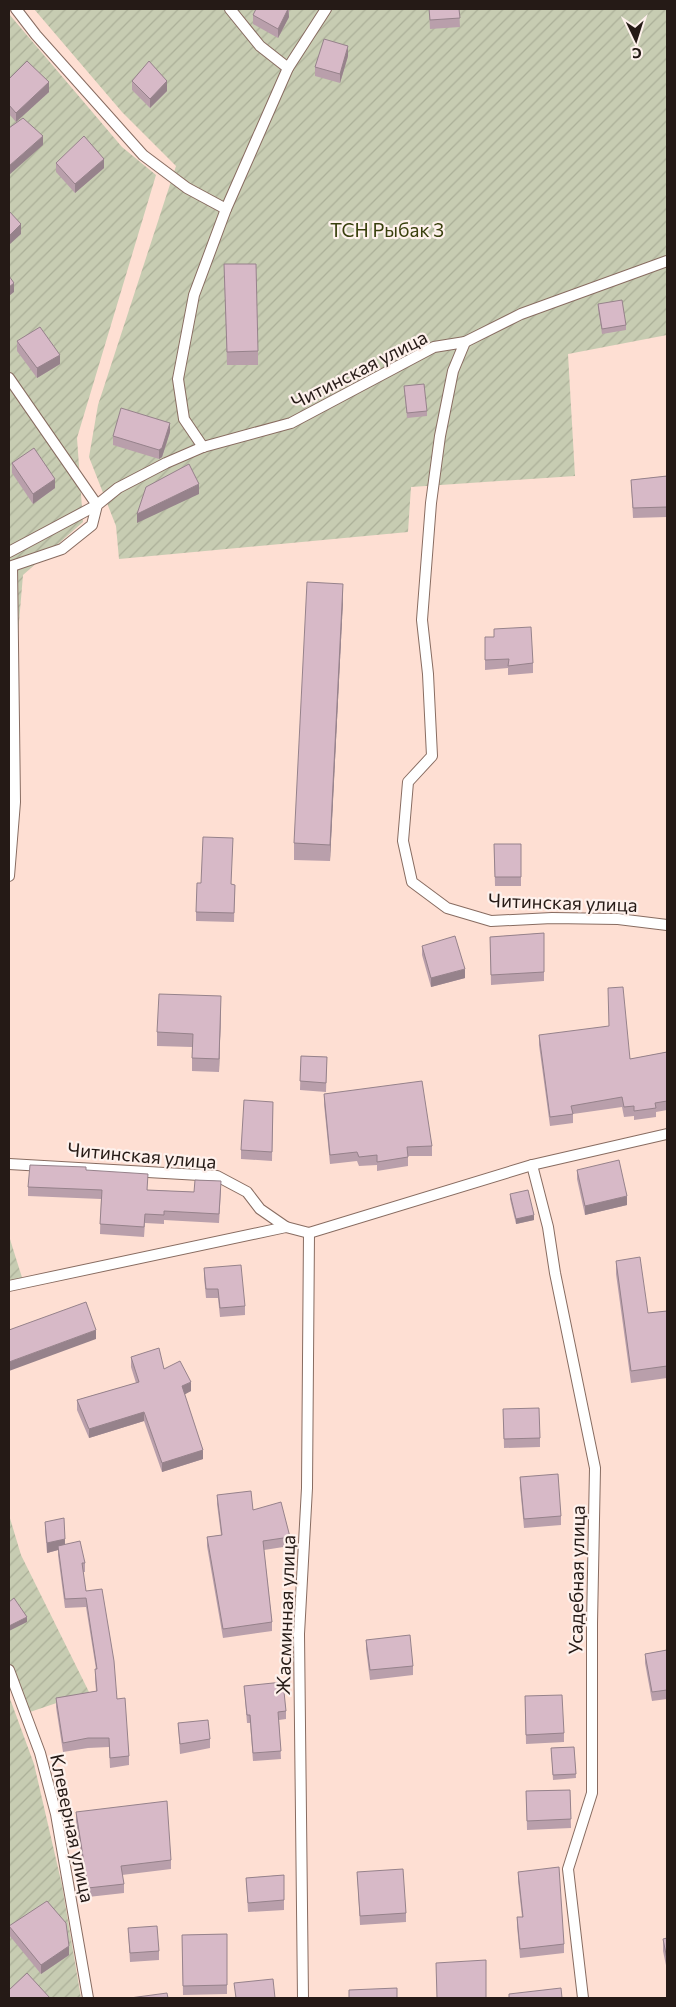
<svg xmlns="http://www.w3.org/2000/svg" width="676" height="2007" viewBox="0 0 676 2007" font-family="Commissioner,sans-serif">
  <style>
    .garden { fill: url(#garden-furrows) }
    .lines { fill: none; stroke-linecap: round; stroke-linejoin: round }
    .lane-casing { stroke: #886c61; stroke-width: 12 }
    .lane { stroke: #fff; stroke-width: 10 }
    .wall { fill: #b99fab }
    .shaded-wall { fill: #96828b }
    .building { fill: #d7b9c7; stroke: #96828b }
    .labels { text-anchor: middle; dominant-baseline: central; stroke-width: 4.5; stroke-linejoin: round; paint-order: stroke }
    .park-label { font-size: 19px; fill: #39400d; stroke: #fef1ec }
    .street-label { font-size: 19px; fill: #251a16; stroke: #fef1ec }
  </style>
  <defs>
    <pattern id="garden-furrows" width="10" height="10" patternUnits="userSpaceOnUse" patternTransform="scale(1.25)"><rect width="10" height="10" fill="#c7ccb2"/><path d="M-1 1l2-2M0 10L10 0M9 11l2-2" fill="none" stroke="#abaf98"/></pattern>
  </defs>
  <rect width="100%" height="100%" fill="#fedfd3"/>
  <!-- garden -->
  <g class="garden">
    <polygon points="34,9 667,9 667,335 568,354 575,476 411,487 408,532 119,559 116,526 89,457 98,405 176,166 122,112"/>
    <polygon points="9,14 122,147 156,175 77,438 83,522 23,575 9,740"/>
    <polygon points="9,1236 25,1287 9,1291"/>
    <polygon points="9,1515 21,1555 89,1692 30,1712 9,1677"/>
    <polygon points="9,1696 34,1764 62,1885 81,1998 9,1998"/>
  </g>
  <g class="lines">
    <!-- lane casing -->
    <g class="lane-casing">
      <g id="lane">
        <polyline points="16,9 36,35 143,155 187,188 226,209"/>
        <polyline points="230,9 260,46 288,68"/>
        <polyline points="465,342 521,314 667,261"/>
        <polyline points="9,378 97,505 9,552"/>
        <polyline points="203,447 184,419 178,379 194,295 226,209 288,68 326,9"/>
        <polyline points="9,876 15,802 12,566 62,549 92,525 97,505 118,488 166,463 203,447 291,423 434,347 465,342 453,371 440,436 431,503 422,620 428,674 432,756 408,782 403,841 412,882 447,908 491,921 552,918 618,919 667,925"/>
        <polyline points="9,1164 217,1176 247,1192 260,1209 286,1227"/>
        <polyline points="532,1165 548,1227 555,1273 595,1468 592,1624 592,1793 568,1869 583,1998"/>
        <polyline points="9,1286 286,1227 309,1233 532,1165 667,1134"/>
        <polyline points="9,1670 40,1753 56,1814 88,1998"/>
        <polyline points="303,1998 299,1634 307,1488 309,1233"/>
      </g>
    </g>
    <!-- lane -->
    <use href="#lane" class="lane"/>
  </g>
  <!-- wall -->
  <g class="wall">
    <polygon points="289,9 289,17 278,38 253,24 253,15"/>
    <polygon points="429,9 459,9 460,27 430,29"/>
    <polygon points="348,56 340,83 315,76 315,67"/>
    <polygon points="9,79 49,92 16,122 9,114"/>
    <polygon points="132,81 167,91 150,108 132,90"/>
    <polygon points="56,163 104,168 75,193 56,172"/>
    <polygon points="224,264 258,351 258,365 227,365"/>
    <polygon points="598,304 626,325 626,330 602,334 598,308"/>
    <polygon points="17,341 60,364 37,378 17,351"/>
    <polygon points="404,386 427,411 427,416 407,418"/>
    <polygon points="170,432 162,457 159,459 113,445 113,436"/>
    <polygon points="12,463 55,488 33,504 12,473"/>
    <polygon points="667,476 667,517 633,518 631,480"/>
    <polygon points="343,600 330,861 294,860 294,843"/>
    <polygon points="485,637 533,663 533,673 508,675 508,668 485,670"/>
    <polygon points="494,844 521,844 521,886 495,886"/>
    <polygon points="231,885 235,885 234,922 196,921 196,912"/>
    <polygon points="544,933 544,981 491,985 490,937"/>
    <polygon points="422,946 465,978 431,987 422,955"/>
    <polygon points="221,1010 219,1072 192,1071 192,1047 157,1046 157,1032"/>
    <polygon points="539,1035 630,1059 667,1052 667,1110 656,1112 656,1117 634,1120 634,1116 624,1117 622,1107 573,1114 573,1123 550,1126 539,1045"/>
    <polygon points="301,1056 327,1057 326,1092 300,1090"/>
    <polygon points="324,1094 432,1146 432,1156 408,1156 408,1166 377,1171 377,1165 359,1166 357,1161 330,1164 324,1104"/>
    <polygon points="273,1102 272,1161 241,1159 241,1150"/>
    <polygon points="86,1170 148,1190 194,1192 221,1190 219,1223 164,1220 164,1224 145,1223 144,1237 100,1234 101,1199 28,1196 28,1187"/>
    <polygon points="577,1170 627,1205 585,1215 577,1179"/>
    <polygon points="510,1194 534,1220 516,1224 510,1199"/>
    <polygon points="616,1261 648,1313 667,1311 667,1378 631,1383 616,1274"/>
    <polygon points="204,1268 245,1306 245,1315 220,1317 218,1298 206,1298 204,1277"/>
    <polygon points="131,1357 164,1369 191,1391 184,1394 203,1459 162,1472 144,1421 89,1438 77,1410 77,1400 136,1383 131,1367"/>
    <polygon points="503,1409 540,1438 540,1447 504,1448"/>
    <polygon points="520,1477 561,1516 561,1525 524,1528 520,1487"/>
    <polygon points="217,1495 253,1510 290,1537 290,1546 264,1550 272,1622 272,1631 223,1638 207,1546 207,1537 221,1535 217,1504"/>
    <polygon points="45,1522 65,1545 85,1563 85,1572 83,1572 86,1591 117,1699 129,1756 129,1765 110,1768 109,1747 88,1748 63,1752 56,1707 56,1698 96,1691 95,1678 96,1669 86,1607 65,1608 58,1555 58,1550 47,1553 45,1531"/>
    <polygon points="366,1640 413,1666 413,1675 370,1680 366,1649"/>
    <polygon points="667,1650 667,1699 652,1701 645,1663 645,1654"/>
    <polygon points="244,1686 286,1711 286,1719 279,1720 281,1759 253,1761 250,1723 247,1723"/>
    <polygon points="525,1696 564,1733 564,1742 526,1744"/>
    <polygon points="178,1723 210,1739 210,1748 180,1754"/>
    <polygon points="574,1747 576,1778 553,1780 551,1748"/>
    <polygon points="570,1790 571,1828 527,1830 526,1791"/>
    <polygon points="76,1812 171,1860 171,1869 122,1875 124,1884 124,1893 88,1897 76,1821"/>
    <polygon points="357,1872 406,1913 406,1922 360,1925"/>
    <polygon points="518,1872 564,1944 564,1953 520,1958 517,1926 517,1917 522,1917 518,1881"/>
    <polygon points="284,1875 284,1910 248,1912 246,1878"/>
    <polygon points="9,1926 69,1955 41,1974 9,1935"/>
    <polygon points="128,1928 159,1951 159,1960 130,1962"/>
    <polygon points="227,1934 227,1994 183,1995 182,1935"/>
    <polygon points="667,1938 667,1970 663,1951 663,1939"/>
  </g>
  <!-- shaded-wall -->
  <g class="shaded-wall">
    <polygon points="288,9 289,17 278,38 278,29"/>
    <polygon points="348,46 348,56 340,83 340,74"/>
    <polygon points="167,81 167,91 150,108 150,99"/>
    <polygon points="49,82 49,92 16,122 16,113"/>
    <polygon points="43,136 43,145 9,175 9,166"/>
    <polygon points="104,159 104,168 75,193 75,184"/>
    <polygon points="21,224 21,234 9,245 9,236"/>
    <polygon points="14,283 14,292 9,296 9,287"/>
    <polygon points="60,355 60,364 37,378 37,368"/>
    <polygon points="170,423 170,432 162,457 159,459 159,450"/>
    <polygon points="55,479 55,488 33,504 33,494"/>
    <polygon points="199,484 199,494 137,523 137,514"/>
    <polygon points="343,584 343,600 330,861 330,845"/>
    <polygon points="465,969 465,978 431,987 431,978"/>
    <polygon points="221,996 221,1010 219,1072 219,1059"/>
    <polygon points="627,1196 627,1205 585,1215 585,1206"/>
    <polygon points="534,1215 534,1220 516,1224 516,1219"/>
    <polygon points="96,1330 96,1339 9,1371 9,1362"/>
    <polygon points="191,1382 191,1391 182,1396 182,1386"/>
    <polygon points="144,1412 144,1421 89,1438 89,1429"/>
    <polygon points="203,1450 203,1459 162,1472 162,1463"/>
    <polygon points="65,1539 65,1548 58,1546 58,1550 47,1553 47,1543"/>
    <polygon points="27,1617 27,1622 9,1631 9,1626"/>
    <polygon points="69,1946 69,1955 41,1974 41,1965"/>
  </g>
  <!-- building -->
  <g class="building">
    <polygon points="256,9 288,9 278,29 253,15"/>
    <polygon points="429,9 459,9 460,18 430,20"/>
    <polygon points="324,39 348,46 340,74 315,67"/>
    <polygon points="27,61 49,82 16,113 9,105 9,79"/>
    <polygon points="149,61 167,81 150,99 132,81"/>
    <polygon points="23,118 43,136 9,166 9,128"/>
    <polygon points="84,136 104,159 75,184 56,163"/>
    <polygon points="9,211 21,224 9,236"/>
    <polygon points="224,264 256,264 258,351 227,352"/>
    <polygon points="9,276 14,283 9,287"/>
    <polygon points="622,300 626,325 602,329 598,304"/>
    <polygon points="40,327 60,355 37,368 17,341"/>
    <polygon points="424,384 427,411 407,413 404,386"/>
    <polygon points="121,408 170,423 162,448 159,450 113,436"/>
    <polygon points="34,448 55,479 33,494 12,463"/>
    <polygon points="189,464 199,484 137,514 146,487"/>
    <polygon points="667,476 667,507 633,508 631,480"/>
    <polygon points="307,582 343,584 330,845 294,843"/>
    <polygon points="531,627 533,663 508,666 509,659 485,660 485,637 494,637 494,629"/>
    <polygon points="203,837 233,838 231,884 235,885 234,913 196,912 197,883 201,883"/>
    <polygon points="494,844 521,844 521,877 495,877"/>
    <polygon points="544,933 544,972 491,975 490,937"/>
    <polygon points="455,936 465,969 431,978 422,946"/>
    <polygon points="623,987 630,1059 667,1052 667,1101 655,1103 656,1108 634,1111 634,1106 624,1107 622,1097 571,1106 573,1114 550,1117 539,1035 609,1026 608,988"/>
    <polygon points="159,994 221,996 219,1059 192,1058 193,1034 157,1032"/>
    <polygon points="301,1056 327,1057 326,1083 300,1081"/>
    <polygon points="422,1081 432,1146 407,1147 408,1157 377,1162 377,1155 359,1157 357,1152 330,1155 324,1094"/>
    <polygon points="244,1100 273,1102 272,1152 241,1150"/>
    <polygon points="619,1160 627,1196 585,1206 577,1170"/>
    <polygon points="30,1165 86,1167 86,1170 148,1174 147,1190 194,1192 195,1180 221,1181 219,1214 164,1211 164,1215 145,1214 144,1227 100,1224 102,1190 28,1187"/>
    <polygon points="528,1190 534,1215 516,1219 510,1194"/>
    <polygon points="640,1257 648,1313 667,1311 667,1366 631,1371 616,1261"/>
    <polygon points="241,1265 245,1306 220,1308 218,1289 206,1289 204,1268"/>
    <polygon points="86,1302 96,1330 9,1362 9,1330"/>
    <polygon points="159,1348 164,1369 180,1361 191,1382 182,1386 203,1450 162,1463 144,1412 89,1429 77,1400 139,1382 131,1357"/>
    <polygon points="539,1408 540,1438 504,1439 503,1409"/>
    <polygon points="558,1474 561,1516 524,1519 520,1477"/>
    <polygon points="251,1491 253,1510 281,1502 290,1537 263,1541 272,1622 223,1629 207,1537 222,1535 217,1495"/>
    <polygon points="64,1518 65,1539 47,1543 45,1522"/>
    <polygon points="80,1541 85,1563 82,1563 86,1591 102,1589 114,1661 117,1699 125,1698 129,1756 110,1758 109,1738 88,1738 63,1743 56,1698 97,1691 95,1669 97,1669 86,1598 65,1599 58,1546"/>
    <polygon points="14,1598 27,1617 9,1626 9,1602"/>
    <polygon points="410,1635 413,1666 370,1670 366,1640"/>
    <polygon points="667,1650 667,1690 652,1692 645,1654"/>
    <polygon points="283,1682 286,1711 278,1712 281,1751 253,1753 250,1715 247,1715 244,1686"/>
    <polygon points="562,1695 564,1733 526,1735 525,1696"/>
    <polygon points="208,1720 210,1739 180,1744 178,1723"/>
    <polygon points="574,1747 576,1774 553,1775 551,1748"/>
    <polygon points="570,1790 571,1819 527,1821 526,1791"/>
    <polygon points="167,1801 171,1860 121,1866 124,1884 88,1888 76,1812"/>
    <polygon points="559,1867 564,1944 520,1949 517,1917 523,1917 518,1872"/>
    <polygon points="403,1869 406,1913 360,1916 357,1872"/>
    <polygon points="284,1875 284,1900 248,1903 246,1878"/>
    <polygon points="47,1901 66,1923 69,1946 41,1965 9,1926"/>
    <polygon points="157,1926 159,1951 130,1953 128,1928"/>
    <polygon points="227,1934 227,1985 183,1986 182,1935"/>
    <polygon points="667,1938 667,1959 663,1939"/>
    <polygon points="486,1960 486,1998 437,1998 436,1963"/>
    <polygon points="27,1973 50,1998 9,1998 9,1990"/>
    <polygon points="273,1979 275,1998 236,1998 234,1983"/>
    <polygon points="397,1988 397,1998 349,1998 349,1990"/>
    <polygon points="561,1988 562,1998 509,1998 509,1994"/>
    <polygon points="167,1993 168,1998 130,1998"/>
  </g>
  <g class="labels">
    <!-- park labels -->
    <g class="park-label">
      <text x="387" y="229">ТСН Рыбак 3</text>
    </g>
    <!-- street labels -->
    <g class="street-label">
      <text transform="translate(359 369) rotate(-27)">Читинская улица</text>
      <text transform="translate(563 902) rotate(2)">Читинская улица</text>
      <text transform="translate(142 1155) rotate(5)">Читинская улица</text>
      <text transform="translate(576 1580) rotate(-89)">Усадебная улица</text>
      <text transform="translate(285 1615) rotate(-88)">Жасминная улица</text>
      <text transform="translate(73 1828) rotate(78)">Клеверная улица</text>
    </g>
  </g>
  <!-- border -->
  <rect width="676" height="2007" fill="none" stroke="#251a16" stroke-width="20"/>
  <!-- north arrow -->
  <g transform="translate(636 40) rotate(176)" stroke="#fef1ec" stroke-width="4" paint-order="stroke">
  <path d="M0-4L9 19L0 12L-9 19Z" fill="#251a16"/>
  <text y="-8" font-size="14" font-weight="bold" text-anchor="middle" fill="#251a16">С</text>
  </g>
</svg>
